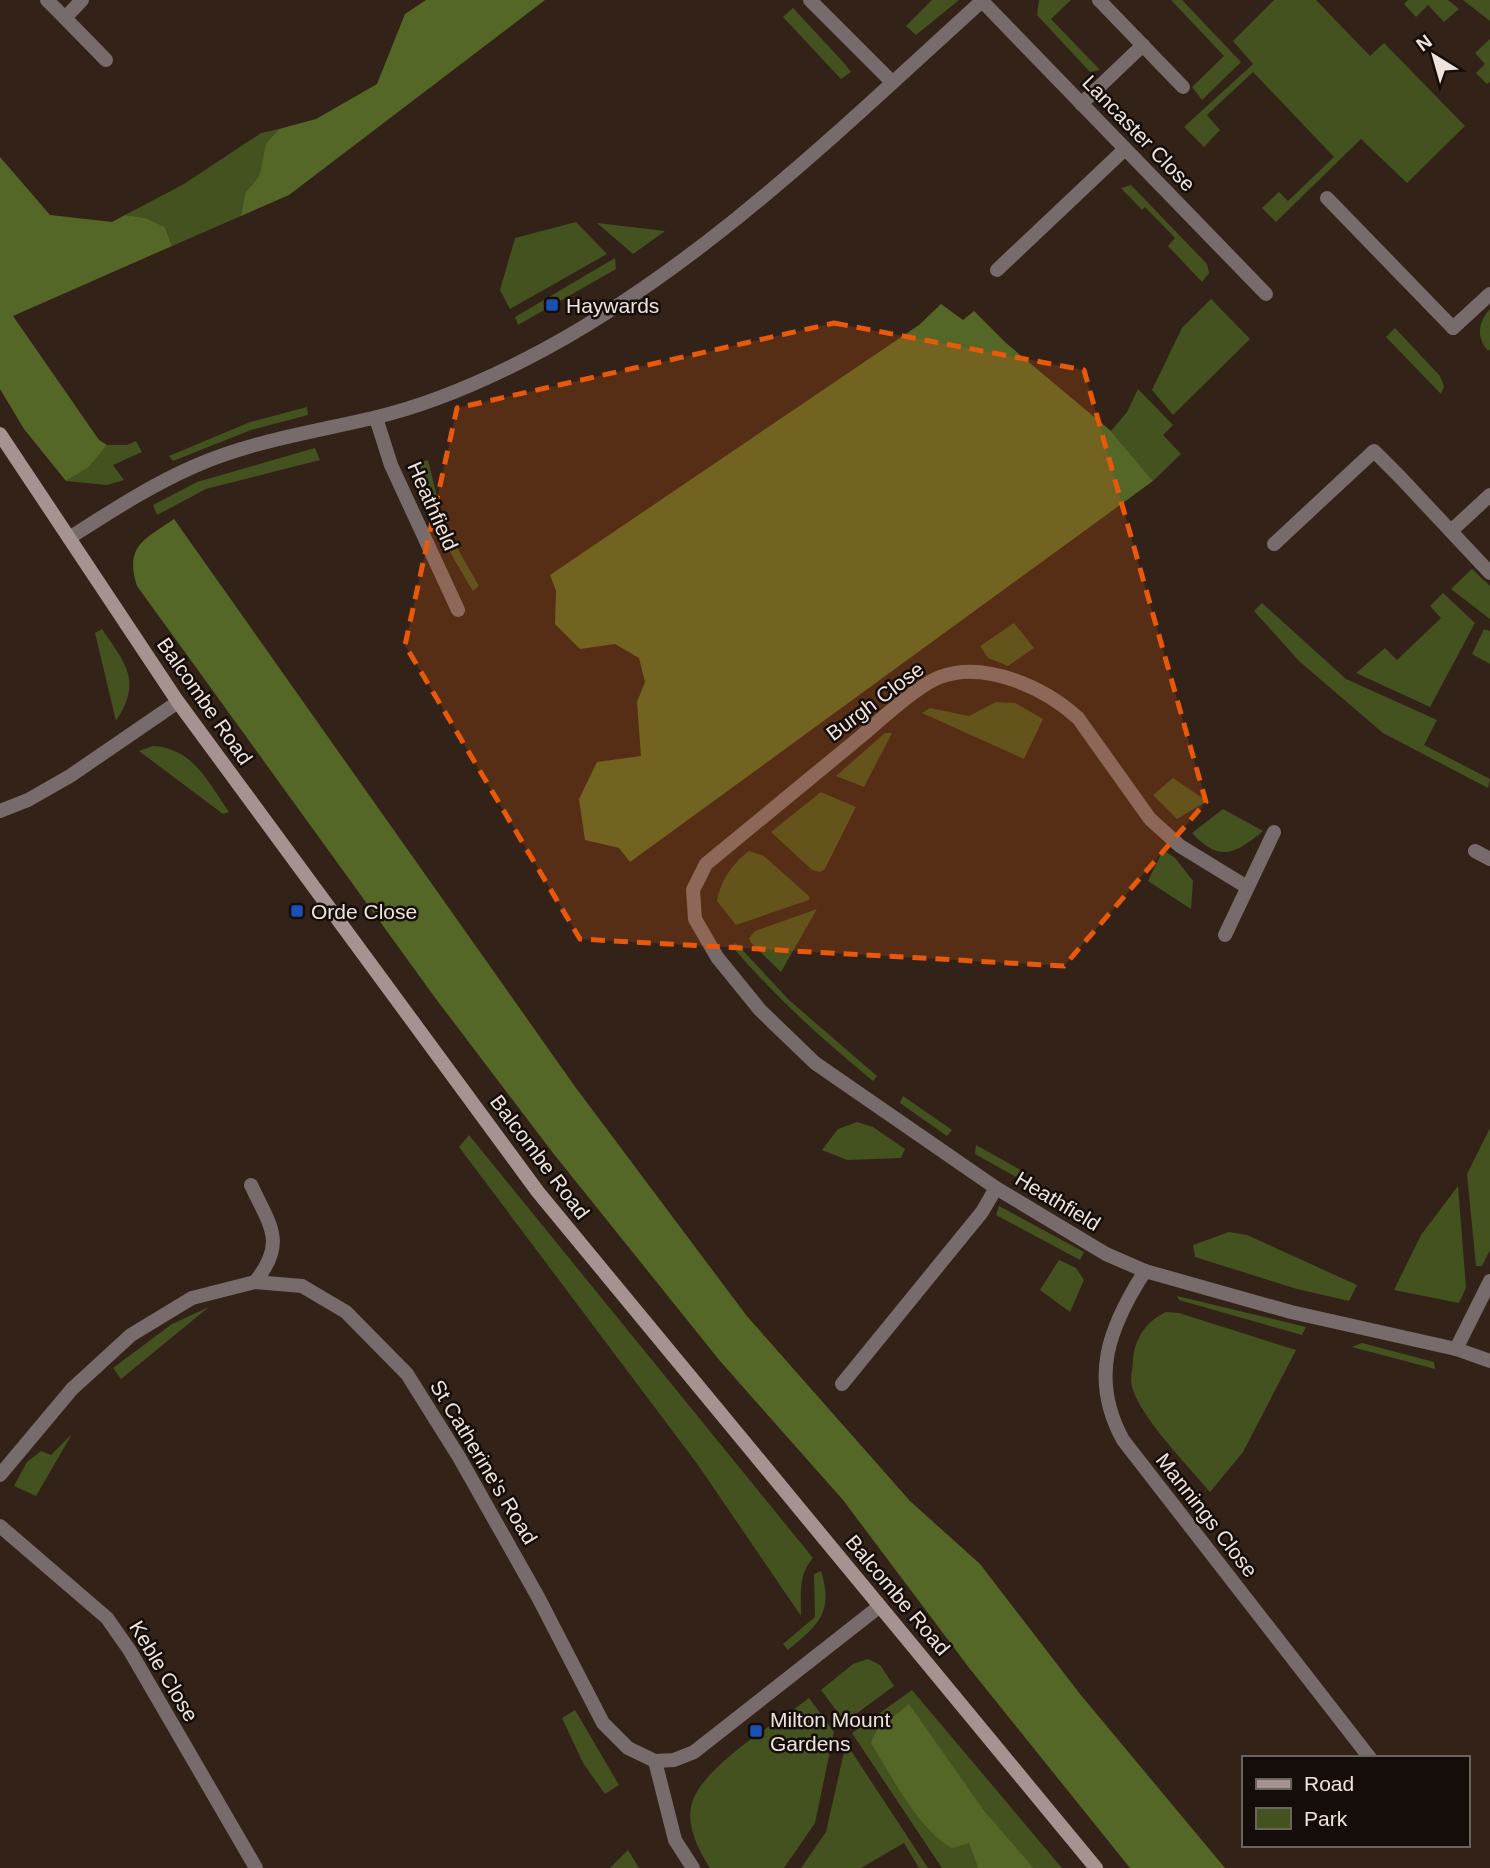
<svg xmlns="http://www.w3.org/2000/svg" width="1490" height="1868" viewBox="0 0 1490 1868" font-family="Arial,sans-serif">
  <style>
    .green { fill: #44521f }
    .forest { fill: #556726 }
    .lines { fill: none; stroke-linecap: round; stroke-linejoin: round }
    .lane { stroke: #776b6b; stroke-width: 14 }
    .street { stroke: #776b6b; stroke-width: 14 }
    .secondary { stroke: #a59391; stroke-width: 14 }
    .marked { fill: #e8590c; fill-opacity: 0.2; stroke: #e8590c; stroke-width: 5; stroke-dasharray: 14 9; stroke-linejoin: round }
    .transit-dot { fill: #1a4fb4; stroke: #150d09; stroke-width: 2.5 }
    .labels { text-anchor: middle; dominant-baseline: central; stroke-width: 5; stroke-linejoin: round; paint-order: stroke }
    .street-label { font-size: 21px; fill: #efe3dd; stroke: #150d09 }
    .poi-label { font-size: 21px; fill: #efe3dd; stroke: #150d09; text-anchor: start }
  </style>
  <rect width="100%" height="100%" fill="#332218"/>
  <!-- green -->
  <g class="green">
    <polygon points="932,0 959,0 916,35 906,26"/>
    <polygon points="1039,0 1071,0 1051,19 1100,70 1090,72 1037,15"/>
    <polygon points="1171,0 1182,0 1241,62 1202,100 1192,87 1224,56"/>
    <polygon points="1274,0 1316,0 1370,56 1384,43 1465,126 1407,183 1361,139 1276,222 1262,208 1279,192 1288,201 1334,157 1253,72 1207,115 1220,130 1204,147 1184,127 1253,64 1233,41"/>
    <polygon points="1408,0 1448,0 1459,9 1444,22 1428,5 1416,17 1404,4"/>
    <polygon points="1464,0 1490,0 1490,21 1463,0"/>
    <polygon points="793,8 844,63 851,72 841,79 783,17"/>
    <polygon points="1490,39 1490,82 1487,84 1476,73 1485,64 1475,53"/>
    <polygon points="279,129 266,143 259,176 245,193 241,216 172,246 165,227 146,218 125,215 184,184 261,133"/>
    <polygon points="1131,185 1207,264 1209,273 1202,282 1168,246 1175,238 1145,207 1142,210 1121,188"/>
    <polygon points="576,222 607,254 510,309 500,290 515,238"/>
    <polygon points="597,223 665,231 633,254"/>
    <polygon points="615,258 616,269 518,325 515,317"/>
    <polygon points="1211,299 1250,339 1173,415 1152,390 1182,328"/>
    <path d="M1490 309V349L1488 351C1476 337 1478 322 1490 309Z"/>
    <polygon points="1395,328 1440,376 1444,386 1441,394 1386,337"/>
    <polygon points="1138,389 1173,425 1163,435 1181,454 1153,481 1111,431 1127,412"/>
    <polygon points="307,407 308,415 251,430 173,461 169,456 250,422"/>
    <polygon points="136,441 142,452 113,465 124,480 107,485 66,481 89,467 107,445 127,445"/>
    <polygon points="315,448 320,460 206,489 157,515 153,505 197,482"/>
    <path d="M428 460 444 525 479 586 473 591C448 550 425 511 420 462Z"/>
    <polygon points="1472,569 1490,586 1490,619 1451,589"/>
    <polygon points="1443,593 1475,623 1430,707 1356,673 1385,648 1397,660 1441,618 1430,606"/>
    <polygon points="1262,603 1346,679 1437,720 1424,745 1490,779 1488,788 1383,733 1299,661 1254,611"/>
    <polygon points="1014,623 1034,648 1008,666 988,658 980,646"/>
    <path d="M102 629C125 663 143 681 116 721L95 633Z"/>
    <polygon points="1484,629 1490,631 1490,664 1472,654"/>
    <polygon points="996,702 1015,703 1043,719 1024,759 922,713 930,708 969,716"/>
    <polygon points="885,733 892,733 864,787 836,776"/>
    <path d="M153 746C193 748 208 782 229 812L223 814 139 751Z"/>
    <polygon points="1173,778 1207,801 1177,819 1153,795"/>
    <polygon points="821,792 856,807 825,869 820,872 812,870 771,832"/>
    <path d="M1223 809 1263 831C1234 855 1219 862 1192 833Z"/>
    <polygon points="1163,850 1175,858 1193,881 1191,909 1148,881"/>
    <path d="M749 851 764 856 810 897 809 900 736 925 717 901C720 881 733 863 749 851Z"/>
    <polygon points="817,909 781,972 751,943 749,938 755,931"/>
    <path d="M736 943 789 1000 877 1076 873 1081C822 1039 774 996 731 945Z"/>
    <polygon points="903,1096 952,1130 947,1136 900,1103"/>
    <polygon points="857,1122 873,1127 905,1149 901,1158 847,1160 822,1150 838,1129"/>
    <polygon points="1490,1128 1490,1250 1482,1266 1476,1266 1467,1174"/>
    <path d="M469 1135 813 1558C798 1575 801 1594 801 1616L698 1465 459 1147Z"/>
    <polygon points="976,1145 1028,1174 1016,1177 975,1154"/>
    <polygon points="1458,1186 1466,1288 1459,1303 1394,1290 1421,1235"/>
    <polygon points="999,1206 1084,1252 1080,1260 996,1215"/>
    <polygon points="1229,1232 1247,1235 1357,1285 1349,1301 1297,1289 1195,1257 1193,1245"/>
    <polygon points="1059,1260 1076,1268 1084,1280 1070,1312 1040,1290"/>
    <polygon points="1177,1296 1306,1327 1302,1335 1179,1300"/>
    <polygon points="209,1307 121,1379 113,1368 172,1324"/>
    <path d="M1166 1312 1179 1313 1296 1350 1243 1452 1210 1492C1190 1468 1133 1410 1131 1381 1131 1374 1133 1366 1133 1359 1135 1337 1147 1321 1166 1312Z"/>
    <polygon points="1362,1343 1434,1362 1435,1369 1352,1347"/>
    <polygon points="72,1434 36,1496 14,1486 27,1462 41,1451 51,1455"/>
    <path d="M821 1571C834 1613 818 1625 788 1650L783 1644 815 1617 814 1574Z"/>
    <polygon points="868,1659 880,1665 894,1686 845,1722 821,1690 853,1664"/>
    <polygon points="912,1690 1062,1868 1034,1868 982,1808 969,1843 978,1868 942,1868 852,1733"/>
    <path d="M809 1698 834 1732 815 1823 784 1868H710C699 1851 687 1828 691 1807 698 1768 778 1722 809 1698Z"/>
    <polygon points="575,1710 619,1785 605,1794 583,1763 562,1718"/>
    <polygon points="846,1743 928,1868 919,1868 904,1843 861,1868 801,1868 826,1832"/>
    <polygon points="628,1850 639,1868 610,1868"/>
  </g>
  <!-- forest -->
  <g class="forest">
    <polygon points="426,0 545,0 289,195 241,216 245,193 259,176 266,143 279,129 316,119 377,84 405,14"/>
    <polygon points="0,157 50,215 112,222 125,215 146,218 165,227 172,246 13,316 99,440 107,445 89,467 66,481 24,429 0,389"/>
    <polygon points="941,304 963,320 974,311 1006,343 1111,431 1153,481 630,862 619,848 585,840 579,799 597,762 641,756 637,702 645,682 639,658 615,644 580,649 555,624 556,591 550,575 919,325"/>
    <path d="M174 519 576 1088 746 1315 910 1501 980 1564 1080 1694 1225 1868H1130L970 1669 843 1500 720 1361 553 1153 436 999 137 586C124 546 145 539 174 519Z"/>
    <path d="M909 1704 982 1808 1034 1868H978L969 1843 952 1848C919 1831 891 1775 871 1743L876 1731Z"/>
  </g>
  <g class="lines">
    <!-- lane -->
    <g class="lane">
      <polyline points="1099,0 1183,87"/>
      <polyline points="1081,104 1143,45"/>
      <polyline points="1327,198 1453,328"/>
      <polyline points="997,270 1125,149"/>
      <polyline points="1451,531 1490,495"/>
      <polyline points="1274,544 1374,451 1400,477"/>
      <polyline points="1475,851 1490,859"/>
      <path d="M251 1185C270 1226 287 1242 255 1282"/>
      <polyline points="842,1384 982,1212 996,1188"/>
      <polyline points="655,1761 675,1840 693,1868"/>
    </g>
    <!-- street -->
    <g class="street">
      <polyline points="47,0 65,18 82,0"/>
      <polyline points="810,0 892,82"/>
      <polyline points="982,1 1266,294"/>
      <polyline points="65,18 106,60"/>
      <polyline points="1453,328 1490,294"/>
      <polyline points="376,418 391,465 458,610"/>
      <polyline points="1400,477 1490,573"/>
      <path d="M69 538C110 512 151 485 195 466 252 441 313 432 373 418 424 406 477 384 524 360 694 274 843 127 983 0"/>
      <polyline points="0,811 28,800 70,776 178,702"/>
      <path d="M1247 887 1180 846 1150 819 1078 718C1045 688 985 660 940 677 918 685 878 722 859 738 808 780 757 822 706 864L693 890 695 919 717 957 760 1010 815 1063 996 1188 1106 1254 1145 1271 1291 1312 1456 1349 1490 1361"/>
      <polyline points="1225,935 1274,832"/>
      <path d="M1145 1271C1109 1327 1089 1378 1123 1440L1370 1758"/>
      <polyline points="1456,1349 1490,1281"/>
      <polyline points="0,1475 72,1389 131,1335 192,1298 255,1282 302,1286 346,1312 407,1374 459,1457 538,1597 603,1723 628,1748 655,1761 674,1760 694,1752 880,1606"/>
      <polyline points="0,1526 107,1618 130,1651 256,1868"/>
    </g>
    <!-- secondary -->
    <polyline class="secondary" points="0,434 178,702 538,1192 1096,1868"/>
  </g>
  <!-- marked area -->
  <path class="marked" d="M834 323 1084 370 1206 802 1064 966 580 939 405 645 457 408Z"/>
  <!-- markers -->
  <g class="transit-dot">
    <rect x="545" y="298" width="14" height="14" rx="3.5"/>
    <rect x="290" y="904" width="14" height="14" rx="3.5"/>
    <rect x="749" y="1724" width="14" height="14" rx="3.5"/>
  </g>
  <g class="labels">
    <!-- street labels -->
    <g class="street-label">
      <text transform="translate(1139 133) rotate(46)">Lancaster Close</text>
      <text transform="translate(433 506) rotate(66)">Heathfield</text>
      <text transform="translate(205 701) rotate(55)">Balcombe Road</text>
      <text transform="translate(875 701) rotate(-37)">Burgh Close</text>
      <text transform="translate(540 1157) rotate(53)">Balcombe Road</text>
      <text transform="translate(1058 1201) rotate(31)">Heathfield</text>
      <text transform="translate(484 1462) rotate(59)">St Catherine's Road</text>
      <text transform="translate(1207 1515) rotate(52)">Mannings Close</text>
      <text transform="translate(898 1595) rotate(50)">Balcombe Road</text>
      <text transform="translate(164 1671) rotate(59)">Keble Close</text>
    </g>
    <!-- poi labels -->
    <g class="poi-label">
      <text x="566" y="305">Haywards</text>
      <text x="311" y="911">Orde Close</text>
      <text x="770" y="1719">Milton Mount<tspan x="770" dy="24">Gardens</tspan></text>
    </g>
  </g>
  <!-- legend -->
  <rect x="1242" y="1756" width="228" height="91" fill="#150d09" stroke="#6c635e" stroke-width="2"/>
  <rect x="1256" y="1779" width="35" height="10" fill="#a59391" stroke="#6c635e" stroke-width="2"/>
  <text x="1304" y="1791" font-size="21" fill="#efe3dd">Road</text>
  <rect x="1256" y="1808" width="35" height="21" fill="#44521f" stroke="#6c635e" stroke-width="2"/>
  <text x="1304" y="1826" font-size="21" fill="#efe3dd">Park</text>
  <!-- north arrow -->
  <g transform="translate(1434 56) rotate(323)" stroke="#150d09" stroke-width="5" paint-order="stroke">
  <path d="M0-5L12 26L0 18L-12 26Z" fill="#efe3dd"/>
  <text y="-10" font-size="19" font-weight="bold" text-anchor="middle" fill="#efe3dd">N</text>
  </g>
</svg>
